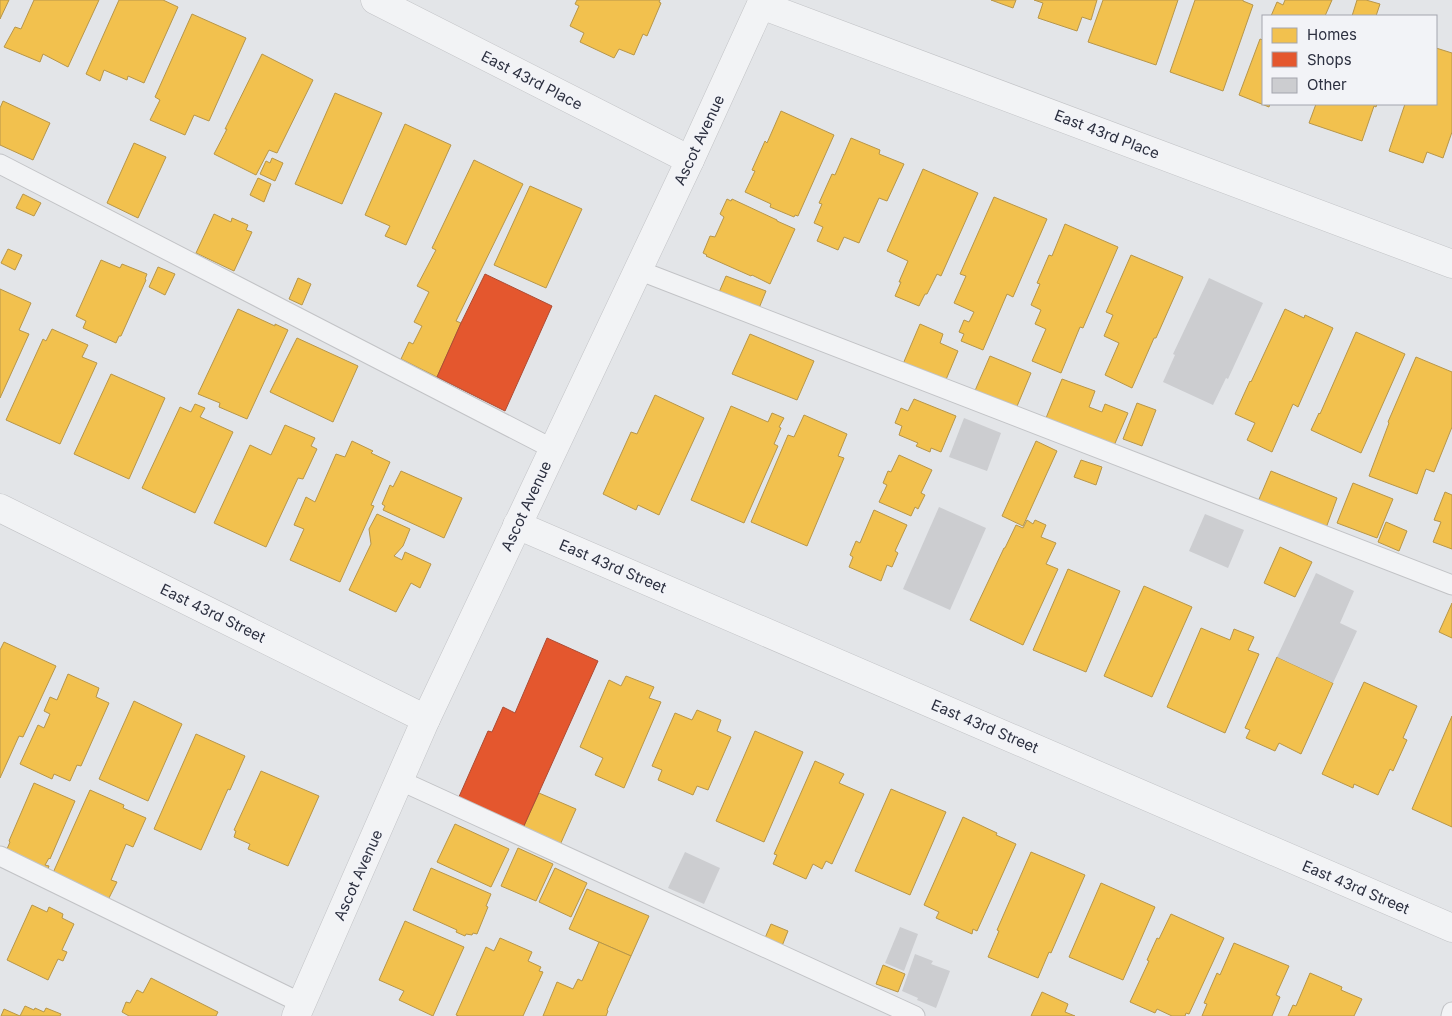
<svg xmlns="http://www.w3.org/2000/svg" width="1452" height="1016" viewBox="0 0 1452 1016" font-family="Inter,sans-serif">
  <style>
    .homes { fill: #f2c14e; stroke: #b7964a }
    .shops { fill: #e4572e; stroke: #ad4b33 }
    .building { fill: #cccdd0 }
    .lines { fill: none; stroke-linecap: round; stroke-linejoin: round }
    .service-casing { stroke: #c2c3c6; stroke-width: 21 }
    .minor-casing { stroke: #c2c3c6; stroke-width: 29 }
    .tertiary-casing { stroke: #c2c3c6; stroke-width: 29 }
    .service { stroke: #f2f3f5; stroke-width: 19 }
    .minor { stroke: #f2f3f5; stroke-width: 28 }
    .tertiary { stroke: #f2f3f5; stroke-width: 28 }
    .labels { text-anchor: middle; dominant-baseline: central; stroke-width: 5; stroke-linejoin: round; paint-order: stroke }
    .street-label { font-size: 15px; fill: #2c3040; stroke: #f2f3f7 }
  </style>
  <rect width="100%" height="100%" fill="#e3e5e8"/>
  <!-- homes -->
  <g class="homes">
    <polygon points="0,0 9,0 0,19"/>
    <polygon points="34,0 99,0 68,67 43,54 40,62 4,47 15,27 21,29"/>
    <polygon points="119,0 163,0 178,7 144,83 128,76 127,80 104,70 100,81 86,74"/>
    <polygon points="577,0 660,0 659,2 661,3 647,36 643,34 634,55 619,49 614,58 580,42 584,33 570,26 579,6 575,4"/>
    <polygon points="991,0 1016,0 1013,8"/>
    <polygon points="1034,0 1097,0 1091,20 1082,17 1077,31 1038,18 1043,3"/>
    <polygon points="1103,0 1178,0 1156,65 1088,42"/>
    <polygon points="1195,0 1243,0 1243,1 1253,5 1223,91 1170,72"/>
    <polygon points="1285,0 1332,0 1325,16 1271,16 1277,2 1283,5"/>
    <polygon points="1357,0 1366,0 1380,4 1376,16 1352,16"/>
    <polygon points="192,14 246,38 209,121 194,115 185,135 150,120 160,100 155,97"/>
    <polygon points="1263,38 1263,104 1270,104 1269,107 1239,95 1260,39 1263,40"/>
    <polygon points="1436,48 1452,53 1452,132 1443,158 1427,152 1423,163 1389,151 1405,104 1436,104"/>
    <polygon points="262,54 313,80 277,153 269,150 256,175 214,154 227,129 225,129"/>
    <polygon points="335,93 382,113 342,204 295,184"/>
    <polygon points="3,101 50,123 33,160 0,145 0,108"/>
    <polygon points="1316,104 1377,104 1376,107 1374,106 1362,141 1309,123"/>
    <polygon points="781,111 834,135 798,216 795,215 794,217 770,207 771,204 745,192 755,171 752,170 765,141 767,143"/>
    <polygon points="405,124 451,145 406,245 385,236 390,226 365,215"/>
    <polygon points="851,138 880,150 879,154 904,164 887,201 879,198 859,243 844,237 838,250 817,241 823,227 814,223 822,204 819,203 832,174 835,175"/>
    <polygon points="134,143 166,157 138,218 107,203"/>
    <polygon points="272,158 283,163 275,181 260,174 266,161 270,163"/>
    <polygon points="474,160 523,184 456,321 461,323 437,377 401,359 409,342 413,344 422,326 414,322 429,292 417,286 436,250 432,248"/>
    <polygon points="923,169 978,193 941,276 937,274 927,294 925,294 919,306 895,296 901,282 899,282 908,261 887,251"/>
    <polygon points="258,178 271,184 264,202 250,195"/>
    <polygon points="530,186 582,209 546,288 494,265"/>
    <polygon points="23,194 41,203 34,216 16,208"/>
    <polygon points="994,197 1047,219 1013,297 1007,294 983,350 961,341 964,334 959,332 964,320 969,322 974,312 954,303 966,276 960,274"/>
    <polygon points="727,199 731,201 732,199 777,220 777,221 795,229 770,284 752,275 751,276 706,256 707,255 703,253 710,236 715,237 724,217 720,214"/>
    <polygon points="214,214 231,222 232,218 248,225 246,230 252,232 234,271 196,253"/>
    <polygon points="1065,224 1118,247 1083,328 1080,327 1061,373 1032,361 1046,329 1035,324 1041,310 1031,305 1040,284 1037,283 1049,255 1052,256"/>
    <polygon points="8,249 22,255 15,270 1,263"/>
    <polygon points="1131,255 1183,277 1156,338 1154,338 1132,388 1105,375 1119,343 1104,336 1113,315 1106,312"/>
    <polygon points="101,260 120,268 122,264 147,274 145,279 146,280 121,336 119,336 116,343 83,328 86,321 76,316"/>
    <polygon points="158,267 175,274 165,295 149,287"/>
    <polygon points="726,276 766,291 757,313 717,297"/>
    <polygon points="298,278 311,284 302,305 289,299"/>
    <polygon points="0,289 31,303 19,330 29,334 0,398"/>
    <polygon points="238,309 275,326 275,324 288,330 247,419 219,407 220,403 198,394"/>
    <polygon points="1285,309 1304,318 1305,315 1333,328 1298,407 1293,404 1272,452 1247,440 1255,423 1235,414 1250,381 1251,382"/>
    <polygon points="920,324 943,334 940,343 958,351 945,382 903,364"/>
    <polygon points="52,329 88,345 82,357 97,363 60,444 6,420 43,339 46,341"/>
    <polygon points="1356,332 1405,354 1361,453 1311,430 1319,413 1320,414"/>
    <polygon points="750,334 814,361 797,400 732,374"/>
    <polygon points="297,338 358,366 333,422 270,392"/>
    <polygon points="990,356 1031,373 1015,411 974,393"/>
    <polygon points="1416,357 1452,372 1452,427 1434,472 1426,469 1417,494 1369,476 1389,423 1388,422"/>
    <polygon points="111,374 165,398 129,479 74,454"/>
    <polygon points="1062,379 1095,391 1089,407 1102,412 1105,404 1128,413 1113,448 1077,432 1077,430 1046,418"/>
    <polygon points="655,395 704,418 659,515 638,505 636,510 603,494 631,432 637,434"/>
    <polygon points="914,399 956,416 941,452 931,448 930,452 916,446 918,443 899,435 902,426 895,423 901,408 908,411"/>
    <polygon points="1137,403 1156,410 1142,446 1123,439"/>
    <polygon points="195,404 205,408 200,417 233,432 195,513 142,488 180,407 191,412"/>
    <polygon points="731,406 768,422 772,413 784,418 779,427 781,428 774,444 778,446 744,523 691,500"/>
    <polygon points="804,415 847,434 838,456 844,458 807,546 751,522 788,435 794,437"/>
    <polygon points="285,425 315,438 311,446 317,449 303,479 298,478 266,547 214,523 250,445 271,455"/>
    <polygon points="352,441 373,451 371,453 390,462 371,505 374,506 340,582 290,560 304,529 294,525 306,497 315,502 336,454 345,457"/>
    <polygon points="1036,441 1057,451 1023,526 1002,516"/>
    <polygon points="899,455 932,470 921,493 925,495 918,509 915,507 911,516 879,502 887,485 883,483 888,471 891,472"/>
    <polygon points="1081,460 1102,467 1096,485 1074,477"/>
    <polygon points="401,471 462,498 444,538 383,510 385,506 382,504 390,485 393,487"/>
    <polygon points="1271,471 1337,498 1326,528 1257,504"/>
    <polygon points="1353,483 1393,499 1377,538 1337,523"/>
    <polygon points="1445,492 1452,495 1452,549 1433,542 1441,522 1434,520"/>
    <polygon points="874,510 907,525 895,551 898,553 892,567 887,565 881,581 849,567 853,557 850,555 856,541 860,543"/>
    <polygon points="377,514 410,529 403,546 394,556 402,560 405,552 431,564 420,588 411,583 396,612 349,590 371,544 369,529"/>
    <polygon points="1027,520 1033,524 1035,520 1046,525 1041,537 1056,543 1046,564 1058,569 1023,645 970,620 1004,548 1005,548 1016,525 1023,528"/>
    <polygon points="1386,522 1407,531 1399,551 1378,542"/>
    <polygon points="1280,547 1312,562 1295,597 1264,583"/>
    <polygon points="1068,569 1120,591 1086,672 1033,650"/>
    <polygon points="1144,586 1192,607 1152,697 1104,676"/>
    <polygon points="1452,603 1452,638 1439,632"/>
    <polygon points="1201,628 1230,640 1234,629 1254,637 1248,650 1259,654 1225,733 1167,707"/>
    <polygon points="4,642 56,666 23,737 19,736 0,778 0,650"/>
    <polygon points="1277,657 1333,683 1301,754 1279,743 1275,751 1246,738 1250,730 1245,728"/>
    <polygon points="68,674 99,688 96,697 109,703 81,766 77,765 70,781 54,774 52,779 20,764 38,725 44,728 50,714 44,711 50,697 57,700"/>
    <polygon points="626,676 654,687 649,698 661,702 624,788 595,775 603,758 580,747 609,680 621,686"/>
    <polygon points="1364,682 1417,706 1403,738 1407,740 1393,771 1390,769 1378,795 1354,784 1353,788 1322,774"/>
    <polygon points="134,701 182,724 148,801 99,779"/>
    <polygon points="697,710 721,720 717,731 731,737 708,790 697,786 693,795 658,780 662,770 652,766 675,713 692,720"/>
    <polygon points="1452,716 1452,827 1412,809"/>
    <polygon points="755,731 803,752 764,842 716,821"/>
    <polygon points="196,734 245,756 230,790 228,789 201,850 154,829"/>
    <polygon points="815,761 844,774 839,783 864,794 832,864 826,861 822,869 813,864 806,879 773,864 777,855 774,854"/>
    <polygon points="261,771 319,796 288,866 248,849 250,844 234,837 236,831 234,830"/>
    <polygon points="34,783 75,801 50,859 49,858 45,865 49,866 46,874 7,849 10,842 9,841"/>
    <polygon points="891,789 946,812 910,895 855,871"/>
    <polygon points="90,790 124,805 123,808 146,818 133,847 126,844 111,880 117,882 108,900 52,875"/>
    <polygon points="539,793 576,809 560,845 523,828"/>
    <polygon points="963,817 997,833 996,835 1016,844 977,931 973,929 972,934 936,918 939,912 924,905"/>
    <polygon points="455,824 509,849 491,887 437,862"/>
    <polygon points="518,848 553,864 536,901 501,886"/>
    <polygon points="1031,852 1085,875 1051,953 1049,952 1038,978 988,957 999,931 997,930"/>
    <polygon points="431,868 491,894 486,906 488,907 477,934 473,933 472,935 466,934 465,936 456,932 457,930 413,910"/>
    <polygon points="555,868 587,883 571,917 539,902"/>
    <polygon points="1101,883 1155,907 1123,980 1069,957"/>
    <polygon points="587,889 649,916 631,956 569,929"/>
    <polygon points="32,905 47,912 49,907 63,914 62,918 74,924 62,950 67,952 63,961 58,959 48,980 7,960"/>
    <polygon points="1171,914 1224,938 1189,1014 1186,1013 1185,1016 1172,1016 1157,1009 1155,1013 1130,1002 1149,961 1147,960 1157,938 1159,939"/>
    <polygon points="405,921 464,947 433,1016 399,1000 404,991 379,980"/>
    <polygon points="771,924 788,931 782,946 765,938"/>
    <polygon points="500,938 532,952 528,961 541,967 539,971 543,972 523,1016 459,1016 456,1015 486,947 494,951"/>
    <polygon points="599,942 631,956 607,1010 608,1011 606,1016 543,1016 557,982 573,989 578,979 582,981"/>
    <polygon points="1234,943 1289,966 1276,995 1280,997 1272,1016 1202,1016 1207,1004 1204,1003 1217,973 1220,975"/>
    <polygon points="883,965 905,974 898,992 876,984"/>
    <polygon points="1310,973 1342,987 1341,990 1362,999 1354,1016 1288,1016 1293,1005 1296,1006"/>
    <polygon points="151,978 218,1012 216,1016 129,1016 122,1012 126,1002 130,1003 137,990 143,993"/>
    <polygon points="1042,992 1068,1004 1065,1012 1075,1016 1031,1016"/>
    <polygon points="25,1006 34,1010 35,1008 44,1012 46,1008 61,1014 60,1016 20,1016"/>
    <polygon points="4,1009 20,1016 1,1016"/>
  </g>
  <!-- shops -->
  <g class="shops">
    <polygon points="485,274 552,306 505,411 437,377 461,323"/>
    <polygon points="547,638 598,661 523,828 458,799 488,731 492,732 503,707 515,713"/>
  </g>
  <!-- building -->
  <g class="building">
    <polygon points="1209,278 1263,303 1228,379 1226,378 1213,405 1163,382 1175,355 1173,354"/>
    <polygon points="964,418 1001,433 987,471 949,457"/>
    <polygon points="939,507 986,528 950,610 903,589"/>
    <polygon points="1205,514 1244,530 1228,568 1189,551"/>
    <polygon points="1316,573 1354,591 1340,623 1357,631 1333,683 1277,657"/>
    <polygon points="685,852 720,868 704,904 668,888"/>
    <polygon points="900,927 918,934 904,971 885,963"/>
    <polygon points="915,954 933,961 931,964 950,971 936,1008 917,1000 918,998 902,991"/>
  </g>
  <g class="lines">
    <!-- service casing -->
    <g class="service-casing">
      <g id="service">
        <polyline points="0,164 553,449"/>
        <polyline points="638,270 1452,585"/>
        <polyline points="399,780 915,1016"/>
        <polyline points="0,856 301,1003"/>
        <polyline points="1451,1016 1452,1012"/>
      </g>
    </g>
    <!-- minor casing -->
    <g class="minor-casing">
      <g id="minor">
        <polyline points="375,0 690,160"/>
        <polyline points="761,5 1452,264"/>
        <polyline points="0,508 426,719"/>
        <polyline points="517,525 1452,928"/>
      </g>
    </g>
    <!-- tertiary casing -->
    <g class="tertiary-casing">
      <polyline id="tertiary" points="296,1016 426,719 690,160 763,0"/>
    </g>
    <!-- service -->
    <use href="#service" class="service"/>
    <!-- minor -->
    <use href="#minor" class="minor"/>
    <!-- tertiary -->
    <use href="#tertiary" class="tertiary"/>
  </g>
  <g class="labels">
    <!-- street labels -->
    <g class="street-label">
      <text transform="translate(532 80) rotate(27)">East 43rd Place</text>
      <text transform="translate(1107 134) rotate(21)">East 43rd Place</text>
      <text transform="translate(699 140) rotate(-65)">Ascot Avenue</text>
      <text transform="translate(526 506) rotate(-65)">Ascot Avenue</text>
      <text transform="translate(613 566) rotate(23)">East 43rd Street</text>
      <text transform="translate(213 613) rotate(26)">East 43rd Street</text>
      <text transform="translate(985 726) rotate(23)">East 43rd Street</text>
      <text transform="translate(358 875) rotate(-66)">Ascot Avenue</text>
      <text transform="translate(1356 887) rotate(23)">East 43rd Street</text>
    </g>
  </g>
  <!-- legend -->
  <rect x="1262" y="15" width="175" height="90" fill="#f2f3f7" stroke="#a3a5ae"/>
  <rect x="1272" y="28" width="25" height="15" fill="#f2c14e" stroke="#a3a5ae"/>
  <text x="1307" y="40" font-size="15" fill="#2c3040">Homes</text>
  <rect x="1272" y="52" width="25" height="15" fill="#e4572e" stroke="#a3a5ae"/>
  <text x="1307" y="65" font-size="15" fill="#2c3040">Shops</text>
  <rect x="1272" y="78" width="25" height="15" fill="#cccdd0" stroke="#a3a5ae"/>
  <text x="1307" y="90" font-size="15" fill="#2c3040">Other</text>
</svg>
